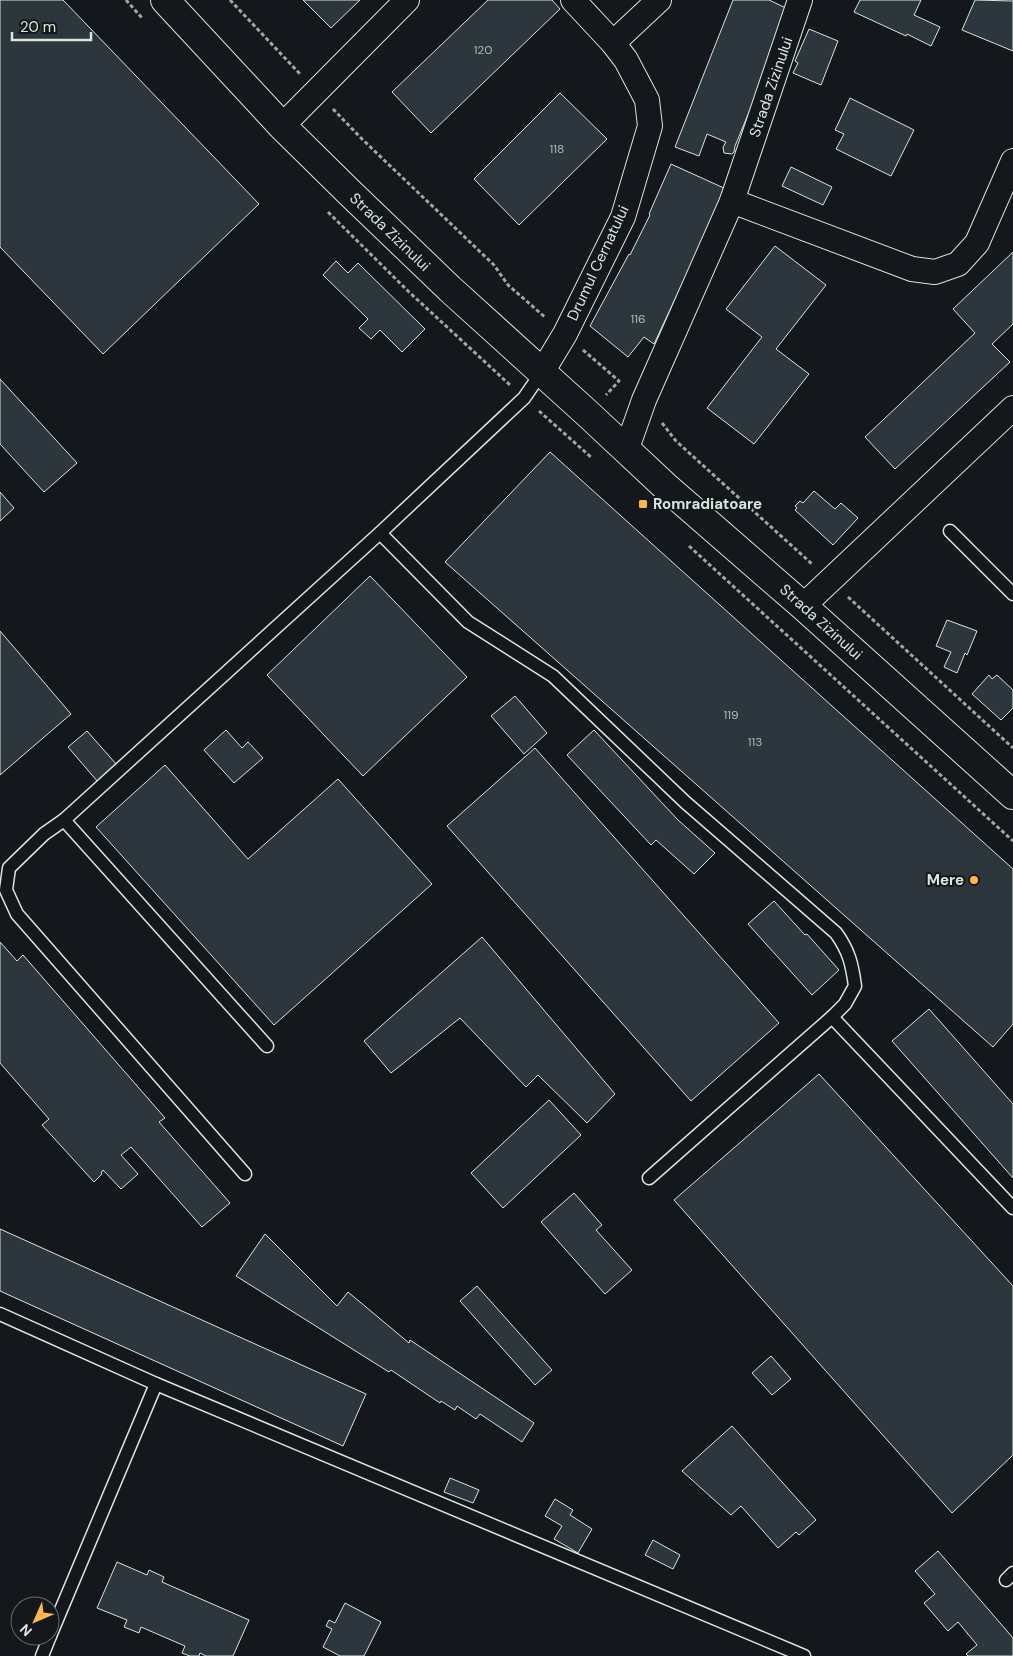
<svg xmlns="http://www.w3.org/2000/svg" width="1013" height="1656" viewBox="0 0 1013 1656" font-family="'DM Sans',sans-serif">
  <style>
    .building { fill: #2c363c; stroke: #d8e6dc }
    .lines { fill: none; stroke-linecap: round; stroke-linejoin: round }
    .lane-casing { stroke: #d8e6dc; stroke-width: 15 }
    .street-casing { stroke: #d8e6dc; stroke-width: 26 }
    .secondary-casing { stroke: #d8e6dc; stroke-width: 30 }
    .path { stroke: #9da8a2; stroke-width: 3; stroke-dasharray: 4 2.5; stroke-linecap: butt }
    .lane { stroke: #14181c; stroke-width: 12 }
    .street { stroke: #14181c; stroke-width: 24 }
    .secondary { stroke: #14181c; stroke-width: 28 }
    .poi-dot { fill: #ffb74d; stroke: #14181c; stroke-width: 2 }
    .labels { text-anchor: middle; dominant-baseline: central; stroke-width: 4; stroke-linejoin: round; paint-order: stroke }
    .number-label { font-size: 12px; fill: #adbab4 }
    .street-label { font-size: 15px; fill: #d8e6dc; stroke: #14181c }
    .poi-label { font-size: 15px; font-weight: bold; fill: #d8e6dc; stroke: #14181c; text-anchor: start }
  </style>
  <rect width="100%" height="100%" fill="#14181c"/>
  <!-- building -->
  <g class="building">
    <polygon points="0,0 63,0 259,204 103,354 0,247"/>
    <polygon points="303,0 360,0 331,28"/>
    <polygon points="488,0 552,0 560,9 431,133 392,92"/>
    <polygon points="733,0 769,0 788,9 780,37 735,146 734,152 732,154 724,153 723,147 726,142 707,134 699,156 675,147"/>
    <polygon points="860,0 921,0 914,15 940,27 931,46 907,34 906,36 854,12"/>
    <polygon points="975,0 1013,1 1013,51 962,30"/>
    <polygon points="809,29 838,41 821,85 793,73 798,63 795,61"/>
    <polygon points="560,93 607,139 519,225 474,179"/>
    <polygon points="850,98 914,130 891,176 836,149 844,134 835,130"/>
    <polygon points="671,164 726,189 689,284 683,282 654,344 644,337 628,357 590,326 629,254 630,255 650,215 649,214"/>
    <polygon points="791,167 832,187 823,205 782,186"/>
    <polygon points="775,246 826,285 776,349 809,374 754,444 707,408 762,337 726,309"/>
    <polygon points="1013,252 1013,324 992,344 1010,362 895,469 865,437 975,333 953,309"/>
    <polygon points="336,261 348,273 358,263 425,329 402,352 380,330 371,339 359,328 368,319 323,275"/>
    <polygon points="0,379 77,463 44,492 0,444"/>
    <polygon points="550,452 1013,869 1013,1024 993,1047 445,562"/>
    <polygon points="814,491 835,509 841,503 858,518 833,545 795,510 797,508 795,506 800,501 803,503"/>
    <polygon points="0,492 14,508 0,521"/>
    <polygon points="370,576 467,677 363,776 267,675"/>
    <polygon points="947,620 977,631 967,655 965,653 957,673 944,667 951,652 936,646"/>
    <polygon points="0,631 71,714 0,775"/>
    <polygon points="989,675 992,679 997,675 1013,690 1013,708 1001,720 972,694"/>
    <polygon points="515,696 547,733 524,754 491,716"/>
    <polygon points="226,730 242,748 248,742 263,758 234,783 204,750"/>
    <polygon points="594,730 678,820 715,853 694,874 656,840 651,845 567,755"/>
    <polygon points="87,731 117,765 98,782 68,747"/>
    <polygon points="535,748 779,1023 691,1101 447,826"/>
    <polygon points="165,765 248,859 338,779 432,884 274,1025 96,827"/>
    <polygon points="774,901 805,935 807,934 839,970 812,995 748,924"/>
    <polygon points="482,937 615,1094 587,1123 538,1075 526,1087 460,1018 391,1073 364,1041"/>
    <polygon points="0,942 17,961 23,955 165,1118 159,1122 230,1203 202,1227 131,1147 121,1155 138,1174 121,1189 103,1170 101,1173 102,1174 94,1182 42,1125 49,1119 0,1063"/>
    <polygon points="929,1009 1013,1104 1013,1178 892,1041"/>
    <polygon points="819,1074 1013,1286 1013,1455 952,1513 674,1200"/>
    <polygon points="549,1100 581,1135 503,1208 471,1173"/>
    <polygon points="574,1193 602,1225 596,1230 632,1270 605,1294 541,1222"/>
    <polygon points="0,1229 366,1394 343,1446 0,1291"/>
    <polygon points="265,1234 337,1306 348,1292 409,1343 410,1340 534,1423 522,1442 480,1414 476,1419 457,1406 455,1410 441,1401 440,1403 391,1370 389,1372 236,1276"/>
    <polygon points="477,1286 552,1370 535,1385 460,1301"/>
    <polygon points="771,1356 791,1379 772,1395 752,1373"/>
    <polygon points="732,1426 816,1520 799,1535 796,1532 778,1548 741,1506 731,1515 682,1471"/>
    <polygon points="450,1478 479,1490 473,1503 444,1492"/>
    <polygon points="555,1499 573,1510 570,1515 592,1529 578,1553 554,1539 562,1526 545,1516"/>
    <polygon points="653,1540 680,1555 673,1569 645,1555"/>
    <polygon points="938,1551 1013,1638 1013,1656 968,1656 966,1654 977,1645 958,1622 948,1631 924,1603 935,1594 915,1571"/>
    <polygon points="117,1562 147,1575 149,1570 164,1577 162,1582 249,1620 233,1656 206,1656 200,1653 199,1656 190,1656 182,1653 185,1646 141,1627 139,1633 124,1627 127,1620 97,1608"/>
    <polygon points="345,1603 381,1622 364,1656 340,1656 323,1647 332,1629 326,1626 329,1620 335,1623"/>
  </g>
  <g class="lines">
    <!-- lane casing -->
    <g class="lane-casing">
      <g id="lane">
        <polyline points="950,531 1013,594"/>
        <path d="M380 533 468 622 553 676 685 802 836 933C849 951 852 964 855 986L845 1004 832 1017 649 1178"/>
        <polyline points="64,820 267,1046"/>
        <polyline points="832,1017 1013,1208"/>
        <polyline points="245,1174 17,914 6,890 9,868 44,834 64,820 380,533 524,398 542,372"/>
        <polyline points="0,1314 156,1384 804,1656"/>
        <polyline points="1006,1580 1013,1573"/>
        <polyline points="50,1636 156,1384"/>
        <polyline points="42,1656 50,1636"/>
      </g>
    </g>
    <!-- street casing -->
    <g class="street-casing">
      <g id="street">
        <polyline points="613,43 659,0"/>
        <polyline points="282,126 407,0"/>
        <polyline points="732,201 912,269 935,272 958,264 977,243 1013,161"/>
        <polyline points="542,372 565,334 623,217 650,126 647,100 626,60 613,43 573,0"/>
        <polyline points="626,451 644,400 732,201 800,0"/>
        <polyline points="803,606 1013,408"/>
      </g>
    </g>
    <!-- secondary casing -->
    <g class="secondary-casing">
      <polyline id="secondary" points="165,0 282,126 349,192 450,289 588,414 665,486 803,606 1013,795"/>
    </g>
    <!-- path -->
    <g class="path">
      <polyline points="126,0 142,18"/>
      <polyline points="230,0 300,74"/>
      <polyline points="333,109 362,139 494,265 508,285 546,318"/>
      <polyline points="328,212 409,292 510,385"/>
      <polyline points="583,350 619,381 606,395"/>
      <polyline points="539,411 592,458"/>
      <polyline points="662,423 676,441 812,564"/>
      <polyline points="689,546 1013,841"/>
      <polyline points="848,597 1013,748"/>
    </g>
    <!-- lane -->
    <use href="#lane" class="lane"/>
    <!-- street -->
    <use href="#street" class="street"/>
    <!-- secondary -->
    <use href="#secondary" class="secondary"/>
  </g>
  <!-- markers -->
  <g class="poi-dot">
    <rect x="638" y="499" width="10" height="10" rx="2.5"/>
    <circle cx="974" cy="880" r="5"/>
  </g>
  <g class="labels">
    <!-- number labels -->
    <g class="number-label">
      <text x="483" y="50">120</text>
      <text x="557" y="149">118</text>
      <text x="638" y="319">116</text>
      <text x="731" y="715">119</text>
      <text x="755" y="742">113</text>
    </g>
    <!-- street labels -->
    <g class="street-label">
      <text transform="translate(771 87) rotate(-71)">Strada Zizinului</text>
      <text transform="translate(390 232) rotate(44)">Strada Zizinului</text>
      <text transform="translate(598 263) rotate(-65)">Drumul Cernatului</text>
      <text transform="translate(821 622) rotate(42)">Strada Zizinului</text>
    </g>
    <!-- poi labels -->
    <g class="poi-label">
      <text x="653" y="504">Romradiatoare</text>
      <text x="964" y="880" text-anchor="end">Mere</text>
    </g>
  </g>
  <!-- north arrow -->
  <g transform="translate(35 1621) rotate(225)"><circle r="24" fill="#14181c" stroke="#626a69"/>
  <path d="M0-4L9 19L0 12L-9 19Z" fill="#ffb74d"/>
  <text y="-8" font-size="14" font-weight="bold" text-anchor="middle" fill="#d8e6dc">N</text>
  </g>
  <!-- scale -->
  <path d="M12 32v8h79v-8" fill="none" stroke="#d8e6dc" stroke-width="2.5"/>
  <text x="20" y="32" font-size="15" fill="#d8e6dc" stroke="#14181c" stroke-width="4" paint-order="stroke">20 m</text>
</svg>
